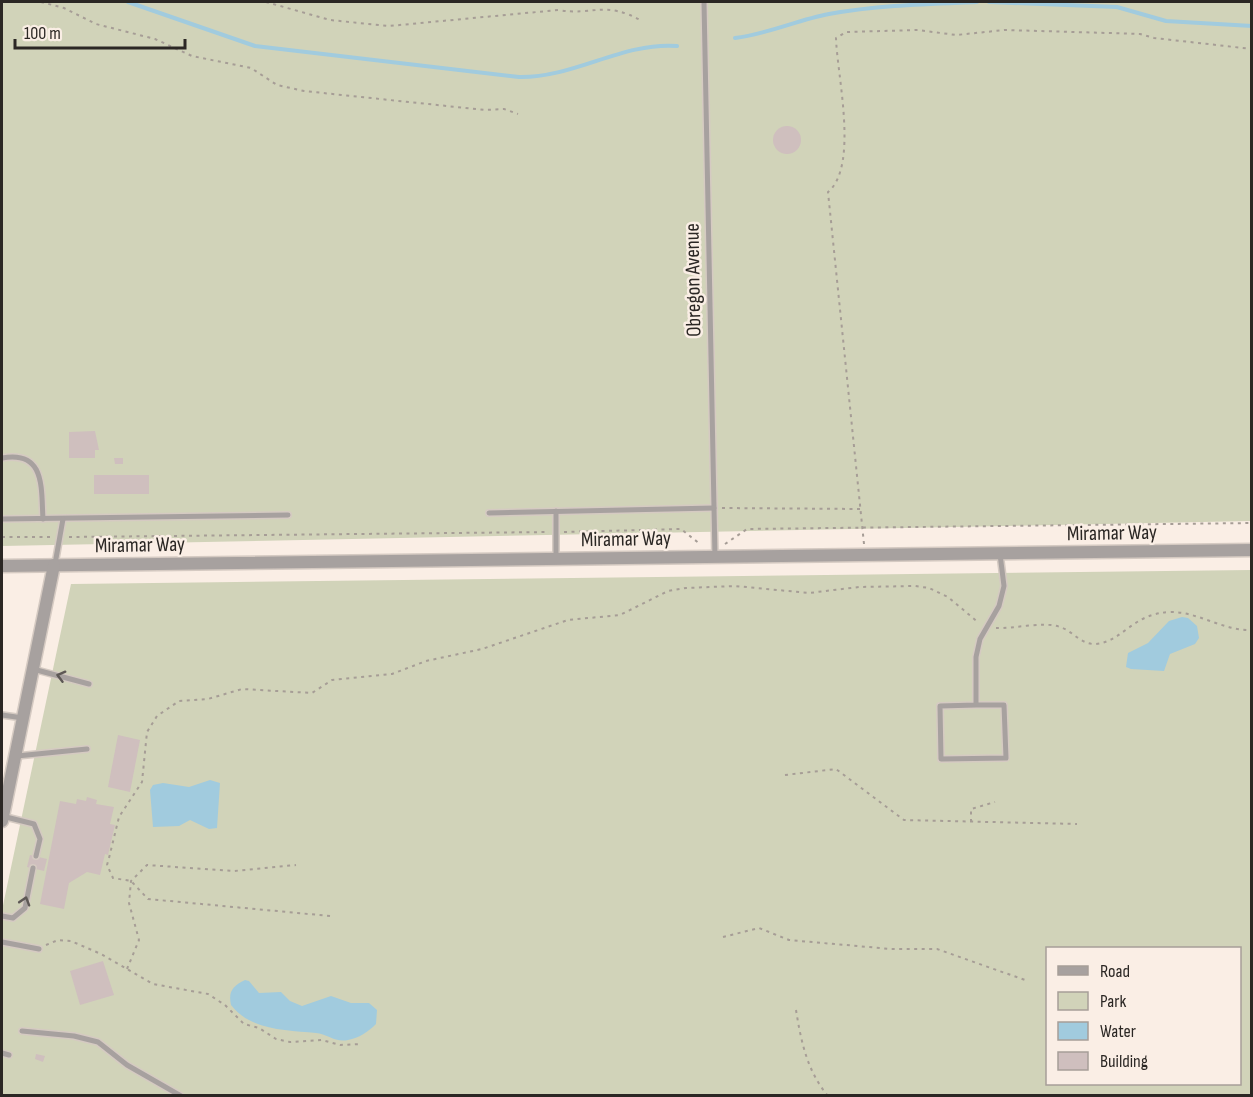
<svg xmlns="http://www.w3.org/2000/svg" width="1253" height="1097" viewBox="0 0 1253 1097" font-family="'Sofia Sans Condensed',sans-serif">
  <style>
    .green { fill: #d1d3b9; fill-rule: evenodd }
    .water { fill: #a1cbde }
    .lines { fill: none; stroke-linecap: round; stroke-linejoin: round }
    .stream { stroke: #a1cbde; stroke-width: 4 }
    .building { fill: #cfbfbe }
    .service-casing { stroke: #d5cac2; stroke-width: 8 }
    .tertiary-casing { stroke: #d5cac2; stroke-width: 15 }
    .path { stroke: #a69d96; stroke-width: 2; stroke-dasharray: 3 4.5; stroke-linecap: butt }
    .service { stroke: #a7a19f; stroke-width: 5 }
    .tertiary { stroke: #a7a19f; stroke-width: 12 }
    .oneway { stroke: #5d5855 }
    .labels { text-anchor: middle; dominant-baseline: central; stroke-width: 5; stroke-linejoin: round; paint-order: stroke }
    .street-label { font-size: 21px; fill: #2b2724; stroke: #faeee5 }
  </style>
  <rect width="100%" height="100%" fill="#faeee5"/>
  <!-- green -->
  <g class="green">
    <polygon points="2,2 1251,2 1251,521 2,546"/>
    <path d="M1251 570V1095L2 1096V910L71 584ZM1048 948H1240V1084H1048Z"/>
  </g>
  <!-- water -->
  <g class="water">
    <polygon points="1182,617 1188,618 1197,626 1199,638 1195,644 1170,654 1164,671 1131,669 1126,667 1128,653 1148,643 1169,621"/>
    <polygon points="210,780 220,783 217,828 209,829 190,820 179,826 153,827 150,790 153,785 163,783 189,787"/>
    <path d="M245 980 249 981 259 993 281 992 290 1001 302 1006 331 996 351 1003H369L377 1010 376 1024C368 1032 359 1038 348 1040 336 1043 327 1034 316 1033 287 1030 251 1031 231 1005 228 991 233 986 245 980Z"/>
  </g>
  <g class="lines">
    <!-- stream -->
    <g class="stream">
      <path d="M128 2 255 46 519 77C574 78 622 42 677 46"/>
      <polyline points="989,2 1117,7 1166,21 1252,26"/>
      <path d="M735 38C768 34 797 20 829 14 878 5 928 4 977 2"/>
    </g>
  </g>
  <!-- building -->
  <g class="building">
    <circle cx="787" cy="140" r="14"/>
    <polygon points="95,431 99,450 95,450 95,458 69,458 69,432"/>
    <polygon points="114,458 123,458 123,464 115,464"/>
    <rect x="94" y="475" width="55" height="19"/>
    <polygon points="118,735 140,740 130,792 108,787"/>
    <polygon points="87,797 97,800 96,804 114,807 110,824 115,825 108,855 105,854 100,875 87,872 69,883 64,909 40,904 60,801 76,804 77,799 86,801"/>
    <polygon points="30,855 47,859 44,871 27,867"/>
    <polygon points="103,961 114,995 80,1005 70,971"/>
    <polygon points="36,1054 45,1056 43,1062 35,1059"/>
  </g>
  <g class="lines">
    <!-- service casing -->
    <g class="service-casing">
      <g id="service">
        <polyline points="704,2 715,558"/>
        <path d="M2 458C46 450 41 489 43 519"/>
        <polyline points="489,513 714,508"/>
        <polyline points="2,519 288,515"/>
        <polyline points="556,558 556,511"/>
        <polyline points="55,564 63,519"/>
        <polyline points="33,669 89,684"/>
        <polyline points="976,705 1004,705 1006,758 941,759 940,706 976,705 976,657 980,639 999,606 1004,586 1000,554"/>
        <polyline points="2,715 23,718"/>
        <polyline points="17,756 87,749"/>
        <polyline points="2,816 34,824 40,839 36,856"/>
        <polyline points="2,916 13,918 25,908 33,868"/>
        <polyline points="2,942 39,949"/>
        <polyline points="22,1031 74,1036 98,1042 127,1065 181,1096"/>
        <polyline points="2,1053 9,1055"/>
      </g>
    </g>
    <!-- tertiary casing -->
    <g class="tertiary-casing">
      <g id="tertiary">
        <polyline points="2,566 1252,550"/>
        <polyline points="2,821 54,565"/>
      </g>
    </g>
    <!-- path -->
    <g class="path">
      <polyline points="41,2 64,8 96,24 155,39 192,56 251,68 277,85 304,91 485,110 504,109 518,114"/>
      <path d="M266 2 330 20 389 26 558 10C593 16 605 0 642 21"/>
      <polyline points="722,508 860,509"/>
      <polyline points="564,532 681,529 700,544"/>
      <polyline points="2,537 51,537"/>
      <polyline points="69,537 549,532"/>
      <polyline points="725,544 747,529 1252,523"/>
      <path d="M864 544 828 192C859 166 837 75 836 38L846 32 918 30 956 35 1005 30 1108 33 1140 34 1154 38 1252 49"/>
      <path d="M996 628C1013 629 1044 621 1060 627 1073 631 1081 645 1096 644 1124 641 1132 613 1171 612 1199 612 1223 631 1252 630"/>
      <polyline points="785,775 836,769 904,820 1077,824"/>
      <polyline points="971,822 971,809 995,802"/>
      <polyline points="330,916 148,899 131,881 113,878 107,865 109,858 119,817 142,782 147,732 157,716 179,701 208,699 242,689 312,693 332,680 392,674 426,661 482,649 568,620 620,615 668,591 686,588 735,586 809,593 859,587 915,586 929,588 948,597 979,623"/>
      <polyline points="723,937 759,928 789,940 891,949 937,949 1025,980"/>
      <polyline points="46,945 58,940 71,941 101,954 153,984 208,994 225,1005 244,1024 259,1028 276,1039 290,1042 322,1040 340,1045 361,1044"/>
      <polyline points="127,969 139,940 129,903 131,881 147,865 234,871 296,865"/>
      <path d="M796 1010C801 1041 807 1071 828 1096"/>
    </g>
    <!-- service -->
    <use href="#service" class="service"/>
    <!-- tertiary -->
    <use href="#tertiary" class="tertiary"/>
  </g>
  <!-- one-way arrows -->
  <defs><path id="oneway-chevron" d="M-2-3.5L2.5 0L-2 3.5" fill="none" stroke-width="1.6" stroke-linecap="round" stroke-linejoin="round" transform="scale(1.5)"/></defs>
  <g class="oneway">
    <use href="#oneway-chevron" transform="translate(61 676) rotate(-165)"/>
    <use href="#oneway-chevron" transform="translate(25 901) rotate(-73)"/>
  </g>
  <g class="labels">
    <!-- street labels -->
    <g class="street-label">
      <text transform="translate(693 280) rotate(-91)">Obregon Avenue</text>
      <text transform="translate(1112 533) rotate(-1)">Miramar Way</text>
      <text transform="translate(626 539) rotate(-1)">Miramar Way</text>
      <text transform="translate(140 545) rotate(-1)">Miramar Way</text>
    </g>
  </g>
  <!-- border -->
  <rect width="1253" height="1097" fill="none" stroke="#2b2724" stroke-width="6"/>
  <!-- legend -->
  <rect x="1046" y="947" width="195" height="138" fill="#faeee5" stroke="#a79e98" stroke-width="1.5"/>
  <rect x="1058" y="966" width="30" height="9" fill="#a7a19f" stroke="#a79e98" stroke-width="1.5"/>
  <text x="1100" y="977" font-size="18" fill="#2b2724">Road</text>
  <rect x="1058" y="992" width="30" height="18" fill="#d1d3b9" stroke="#a79e98" stroke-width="1.5"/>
  <text x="1100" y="1007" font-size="18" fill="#2b2724">Park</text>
  <rect x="1058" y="1022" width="30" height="18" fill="#a1cbde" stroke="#a79e98" stroke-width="1.5"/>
  <text x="1100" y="1037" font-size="18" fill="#2b2724">Water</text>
  <rect x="1058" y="1052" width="30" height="18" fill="#cfbfbe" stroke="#a79e98" stroke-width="1.5"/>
  <text x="1100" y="1067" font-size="18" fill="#2b2724">Building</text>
  <!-- scale -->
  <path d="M15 39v9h170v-9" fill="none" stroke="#2b2724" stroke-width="3"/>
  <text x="24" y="39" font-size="18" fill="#2b2724" stroke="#faeee5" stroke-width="4.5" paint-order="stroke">100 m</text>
</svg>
